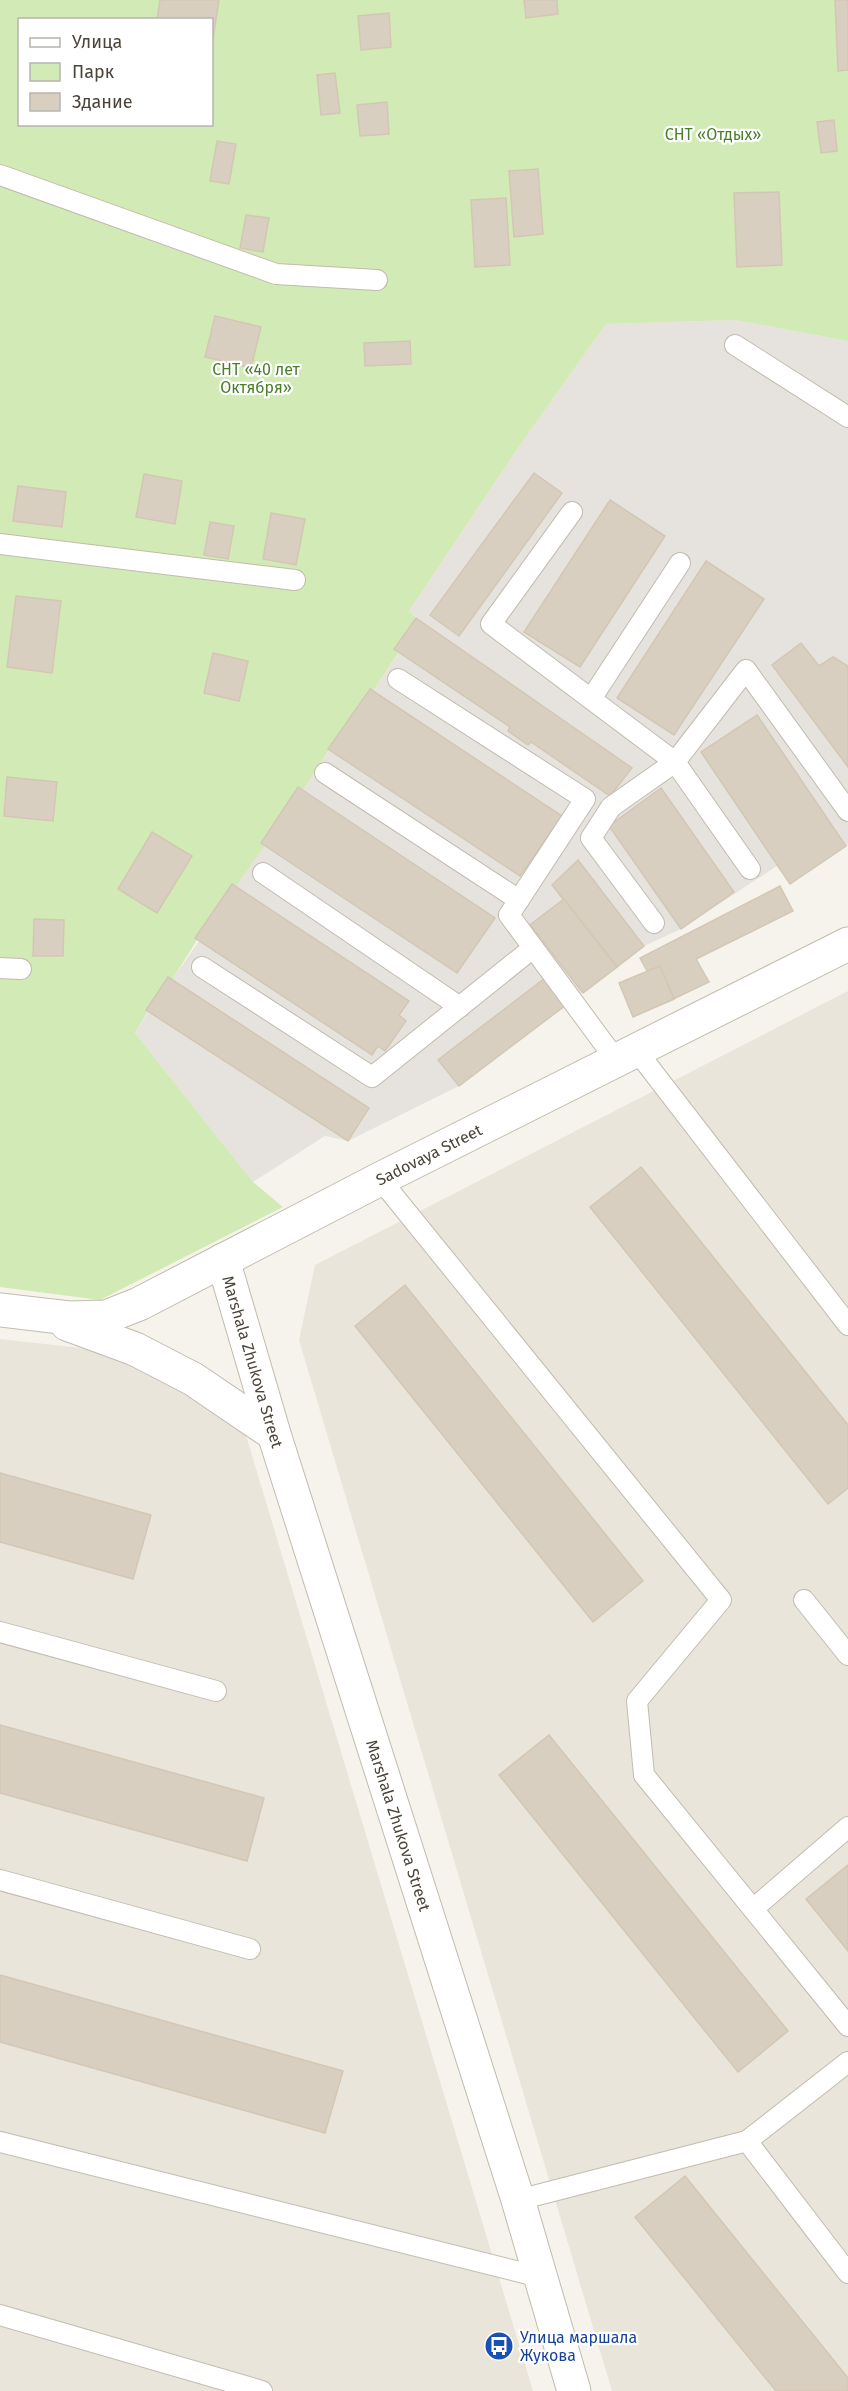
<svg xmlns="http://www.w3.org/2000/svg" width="848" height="2391" viewBox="0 0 848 2391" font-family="'Fira Sans',sans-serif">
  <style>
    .residential { fill: #eae5da }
    .industrial { fill: #e6e2dd }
    .green { fill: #d2eab5; fill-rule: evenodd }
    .building { fill: #d8cfc1; stroke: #d3c7b4; stroke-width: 1.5 }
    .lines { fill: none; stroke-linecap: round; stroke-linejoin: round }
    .service-casing { stroke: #c2bbae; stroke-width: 22 }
    .tertiary-casing { stroke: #c2bbae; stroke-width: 35 }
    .service { stroke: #fff; stroke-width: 20 }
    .tertiary { stroke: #fff; stroke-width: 33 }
    .labels { text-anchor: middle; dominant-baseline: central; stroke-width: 4.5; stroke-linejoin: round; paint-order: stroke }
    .park-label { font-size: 16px; fill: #4a7f2a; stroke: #fff }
    .street-label { font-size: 16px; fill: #4b4439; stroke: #fff }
    .transit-label { font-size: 16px; fill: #164399; stroke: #fff; text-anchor: start }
  </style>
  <rect width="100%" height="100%" fill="#f6f3ec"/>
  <!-- residential -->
  <g class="residential">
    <polygon points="848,991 848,2391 612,2391 299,1340 315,1265"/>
    <polygon points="0,1339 108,1351 189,1382 245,1432 533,2391 0,2391"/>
  </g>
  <!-- industrial -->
  <polygon class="industrial" points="735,320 848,341 848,845 790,884 777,866 681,929 644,946 459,1086 348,1141 325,1136 253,1182 135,1033 148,1012 146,1010 168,977 172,980 199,941 195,938 232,884 235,886 298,787 303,790 370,689 373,691 399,653 394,649 416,618 409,611 522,442 606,324"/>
  <!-- green -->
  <path class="green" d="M0 0H848V341L735 320 606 324 522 442 409 611 419 621 416 619 394 649 399 652 373 691 369 689 303 790 298 788 261 842 265 845 236 886 232 884 172 980 167 978 135 1033 253 1182 283 1207 100 1300 0 1287ZM20 20H212V124H20Z"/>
  <!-- building -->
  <g class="building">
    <polygon points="160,0 219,0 212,45 212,20 157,20"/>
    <polygon points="524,0 557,0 558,14 526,18"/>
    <polygon points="835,0 848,0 848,70 838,71"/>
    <polygon points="389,13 391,47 361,50 358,16"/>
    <polygon points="335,73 340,113 321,115 317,75"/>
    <polygon points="387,102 389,134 360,136 357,105"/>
    <polygon points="834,120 837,151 821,153 817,122"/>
    <polygon points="217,141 236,144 229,184 210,181"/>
    <polygon points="538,169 543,234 514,237 509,171"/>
    <polygon points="779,192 782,265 737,267 734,193"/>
    <polygon points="506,198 510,265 475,267 471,200"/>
    <polygon points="246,215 269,218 263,252 240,248"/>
    <polygon points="215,316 261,327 251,368 205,357"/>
    <polygon points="410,341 411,364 365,366 364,343"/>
    <polygon points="534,473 562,493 459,636 430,615"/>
    <polygon points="144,474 182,481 175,524 136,517"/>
    <polygon points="18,486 66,492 62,527 13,521"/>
    <polygon points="610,500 665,536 580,667 524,632"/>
    <polygon points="271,513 305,519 296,565 263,559"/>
    <polygon points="210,522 234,526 228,559 204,555"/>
    <polygon points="706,561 764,599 674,735 617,698"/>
    <polygon points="16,596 61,601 52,673 7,667"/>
    <polygon points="416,618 632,768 610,796 531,742 528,745 508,731 510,727 394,649"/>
    <polygon points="801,643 819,666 833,657 848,666 848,767 772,665"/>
    <polygon points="213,653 248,661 239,701 204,693"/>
    <polygon points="370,689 562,816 520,876 328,749"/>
    <polygon points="757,715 846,846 790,884 701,752"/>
    <polygon points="7,777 57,782 53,821 4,816"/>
    <polygon points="298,787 495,918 457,973 261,843"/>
    <polygon points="661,788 734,892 681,929 609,826"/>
    <polygon points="152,832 192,856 157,913 118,889"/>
    <polygon points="578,860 644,946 617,967 552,885"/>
    <polygon points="232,884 409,1001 399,1015 406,1021 385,1051 378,1046 372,1055 195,938"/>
    <polygon points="780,886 793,911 696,959 709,982 665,1003 640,958"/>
    <polygon points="564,899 617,967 583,993 530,925"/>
    <polygon points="34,919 64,920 63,956 33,956"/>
    <polygon points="660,966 674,999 633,1017 619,983"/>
    <polygon points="168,977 369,1108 348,1141 146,1010"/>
    <polygon points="545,978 566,1005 459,1086 438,1060"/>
    <polygon points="641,1167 848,1425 848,1488 828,1504 590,1207"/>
    <polygon points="405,1285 643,1581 593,1622 355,1326"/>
    <polygon points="0,1473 151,1515 133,1579 0,1542"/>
    <polygon points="0,1725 264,1798 247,1861 0,1793"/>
    <polygon points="549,1735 788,2031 738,2072 499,1775"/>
    <polygon points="848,1865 848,1951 806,1899"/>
    <polygon points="0,1975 343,2071 325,2133 0,2042"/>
    <polygon points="685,2176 848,2378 848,2391 776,2391 635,2217"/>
  </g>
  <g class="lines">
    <!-- service casing -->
    <g class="service-casing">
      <g id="service">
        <polyline points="0,175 276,274 377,280"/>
        <polyline points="735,345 848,417"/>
        <polyline points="572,512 491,624 675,762 746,670 848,811"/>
        <polyline points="0,544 295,580"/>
        <polyline points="398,679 585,799 509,915 616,1060"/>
        <polyline points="591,699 680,563"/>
        <polyline points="325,773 519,900"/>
        <polyline points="263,873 460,1007"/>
        <polyline points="654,923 591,838 611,807 675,762 750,869"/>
        <polyline points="202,967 372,1077 533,948"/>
        <polyline points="0,968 21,969"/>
        <polyline points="636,1050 848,1325"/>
        <polyline points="380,1179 721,1600 637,1701 644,1775 848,2026"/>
        <polyline points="804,1600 848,1655"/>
        <polyline points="0,1632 216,1691"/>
        <polyline points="0,1880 250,1949"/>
        <polyline points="753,1909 848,1827"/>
        <polyline points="747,2141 848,2273"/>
        <polyline points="0,2142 540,2277"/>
        <polyline points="518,2200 747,2141 848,2062"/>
        <polyline points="0,2315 262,2391"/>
      </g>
    </g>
    <!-- tertiary casing -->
    <g class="tertiary-casing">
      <g id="tertiary">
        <path id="s1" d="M223 1260 274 1434 518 2200 574 2391"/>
        <path id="s2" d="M0 1310 69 1318 106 1317 139 1304 380 1179 848 944"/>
        <polyline points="67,1324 135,1349 193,1379 274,1434"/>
      </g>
    </g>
    <!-- service -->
    <use href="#service" class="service"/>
    <!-- tertiary -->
    <use href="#tertiary" class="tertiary"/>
  </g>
  <!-- icons -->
  <defs>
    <g id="bus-disc" transform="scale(1.5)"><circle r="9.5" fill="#1a4fb4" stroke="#fff"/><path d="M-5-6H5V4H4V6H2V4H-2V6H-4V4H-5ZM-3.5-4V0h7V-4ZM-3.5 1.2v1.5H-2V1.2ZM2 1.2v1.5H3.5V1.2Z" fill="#fff"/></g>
  </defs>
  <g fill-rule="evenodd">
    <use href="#bus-disc" x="499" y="2346"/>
  </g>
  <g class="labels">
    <!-- park labels -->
    <g class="park-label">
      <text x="713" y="134">СНТ «Отдых»</text>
      <text x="256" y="369">СНТ «40 лет<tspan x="256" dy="18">Октября»</tspan></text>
    </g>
    <!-- street labels -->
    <g class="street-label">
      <text stroke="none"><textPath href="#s2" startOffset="468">Sadovaya Street</textPath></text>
      <text stroke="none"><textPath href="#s1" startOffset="106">Marshala Zhukova Street</textPath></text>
      <text stroke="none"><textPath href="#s1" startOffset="592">Marshala Zhukova Street</textPath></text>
    </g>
    <!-- transit labels -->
    <g class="transit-label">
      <text x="520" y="2337">Улица маршала<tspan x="520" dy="18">Жукова</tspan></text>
    </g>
  </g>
  <!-- legend -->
  <rect x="18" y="18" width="195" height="108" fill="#ffffff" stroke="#b7b4b0" stroke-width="1.5"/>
  <rect x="30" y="38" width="30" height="9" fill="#ffffff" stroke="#b7b4b0" stroke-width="1.5"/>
  <text x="72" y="48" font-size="18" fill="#4b4439">Улица</text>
  <rect x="30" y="63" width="30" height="18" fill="#d2eab5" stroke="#b7b4b0" stroke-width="1.5"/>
  <text x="72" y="78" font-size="18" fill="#4b4439">Парк</text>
  <rect x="30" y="93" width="30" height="18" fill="#d8cfc1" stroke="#b7b4b0" stroke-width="1.5"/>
  <text x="72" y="108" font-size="18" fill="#4b4439">Здание</text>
</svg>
